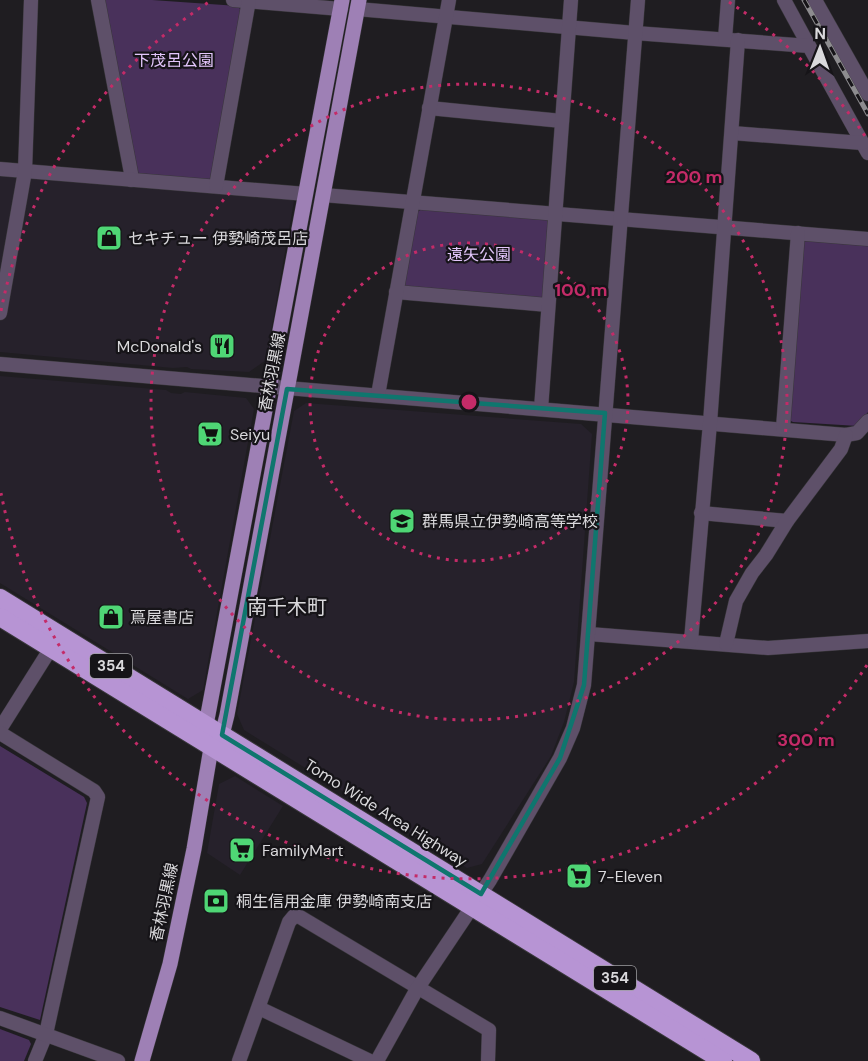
<svg xmlns="http://www.w3.org/2000/svg" width="868" height="1061" viewBox="0 0 868 1061" font-family="'DM Sans','Noto Sans JP',sans-serif">
  <style>
    .built { fill: #26212b }
    .green { fill: #49315b }
    .lines { fill: none; stroke-linecap: round; stroke-linejoin: round }
    .minor-casing { stroke: #39373b; stroke-width: 15 }
    .major-casing { stroke: #39373b; stroke-width: 16 }
    .highway-casing { stroke: #39373b; stroke-width: 20 }
    .minor { stroke: #5e5069; stroke-width: 14 }
    .major { stroke: #9e80b5; stroke-width: 15 }
    .highway { stroke: #b794d4; stroke-width: 18 }
    .rail-casing { stroke: #8d8c8f; stroke-width: 5 }
    .rail { stroke: #161418; stroke-width: 3; stroke-dasharray: 9; stroke-linecap: butt }
    .marked { fill: none; stroke: #0f766e; stroke-width: 4.5; stroke-linejoin: round }
    .ring { fill: none; stroke: #c42b68; stroke-width: 3; stroke-dasharray: 3 6 }
    .labels { text-anchor: middle; dominant-baseline: central; stroke-width: 4.5; stroke-linejoin: round; paint-order: stroke }
    .shield { fill: #161418; stroke: #9f9ea1; stroke-width: 1.5 }
    .shield-label { font-size: 15px; font-weight: bold; fill: #dad9dc }
    .park-label { font-size: 16px; fill: #e3c6fb; stroke: #161418 }
    .poi-label { font-size: 16px; fill: #dad9dc; stroke: #161418; text-anchor: start }
    .street-label { font-size: 16px; fill: #dad9dc; stroke: #161418 }
    .quarter-label { font-size: 20px; fill: #dad9dc; stroke: #161418 }
    .centre { fill: #c42b68; stroke: #161418; stroke-width: 3 }
    .ring-label { font-size: 18px; text-anchor: middle; font-weight: bold; fill: #c42b68; stroke: #161418; stroke-width: 4.5; stroke-linejoin: round; paint-order: stroke }
  </style>
  <rect width="100%" height="100%" fill="#1f1d21"/>
  <!-- built -->
  <g class="built">
    <polygon points="0,175 290,196 294,201 266,360 249,372 191,369 187,367 173,368 0,352"/>
    <polygon points="0,376 166,390 171,393 181,394 185,392 246,398 254,409 203,690 188,699 0,583"/>
    <polygon points="306,403 581,424 592,434 574,682 564,722 551,756 482,864 467,868 244,730 237,714 294,411"/>
    <polygon points="235,776 283,806 240,875 207,853 219,784"/>
  </g>
  <!-- green -->
  <g class="green">
    <polygon points="104,0 152,0 238,6 242,12 213,177 209,180 137,175"/>
    <polygon points="422,209 548,219 545,298 541,300 406,287 403,284 417,212"/>
    <polygon points="808,239 868,244 868,412 858,426 793,422 789,420 804,242"/>
    <polygon points="0,746 84,797 87,803 40,1020 0,1007"/>
    <polygon points="0,1029 29,1040 31,1044 24,1061 0,1061"/>
  </g>
  <g class="lines">
    <!-- minor casing -->
    <g class="minor-casing">
      <g id="minor">
        <polyline points="98,0 131,173 131,180"/>
        <polyline points="233,0 341,9"/>
        <polyline points="784,0 809,46"/>
        <polyline points="815,0 868,94"/>
        <polyline points="357,9 635,33 809,46 868,153"/>
        <polyline points="725,39 728,0"/>
        <polyline points="429,108 562,121"/>
        <polyline points="732,133 862,143"/>
        <polyline points="0,169 306,194"/>
        <polyline points="216,186 249,0"/>
        <polyline points="323,195 868,239"/>
        <polyline points="396,292 548,305"/>
        <polyline points="0,313 25,171 31,0"/>
        <polyline points="0,364 846,435 857,433 868,421"/>
        <polyline points="378,395 449,0"/>
        <polyline points="541,409 571,0"/>
        <polyline points="783,428 798,233"/>
        <polyline points="701,513 787,521"/>
        <polyline points="589,634 768,648 868,641"/>
        <polyline points="691,641 710,423 738,40"/>
        <polyline points="726,644 736,601 752,573 766,555 787,521 841,449 846,435"/>
        <polyline points="0,729 51,648"/>
        <polyline points="0,733 94,791 98,797 46,1034 35,1061"/>
        <polyline points="259,1008 370,1061"/>
        <polyline points="0,1018 118,1061"/>
        <polyline points="239,1061 289,922 294,916 300,917 489,1030 488,1061"/>
        <polyline points="377,1061 417,989 490,880 560,758 573,728 584,685 638,0"/>
      </g>
    </g>
    <!-- major casing -->
    <g class="major-casing">
      <g id="major">
        <polyline points="215,744 222,735 227,715 359,0"/>
        <polyline points="142,1061 170,964 194,849 211,748 206,725 342,0"/>
      </g>
    </g>
    <!-- highway casing -->
    <g class="highway-casing">
      <g id="highway">
        <polyline points="0,598 751,1061"/>
        <polyline points="0,617 723,1061"/>
      </g>
    </g>
    <!-- minor -->
    <use href="#minor" class="minor"/>
    <!-- major -->
    <use href="#major" class="major"/>
    <!-- highway -->
    <use href="#highway" class="highway"/>
    <!-- rail casing -->
    <g class="rail-casing">
      <polyline id="rail" points="804,0 868,114"/>
    </g>
    <!-- rail -->
    <use href="#rail" class="rail"/>
  </g>
  <!-- marked area -->
  <path class="marked" d="M287 389 605 413 584 685 560 758 481 894 222 735Z"/>
  <!-- distance rings -->
  <g class="ring">
    <circle cx="469" cy="402" r="159"/>
    <circle cx="469" cy="402" r="318"/>
    <path d="M867 665A477 477 0 0 1 1 493M1 311A477 477 0 0 1 209 2M729 2A477 477 0 0 1 867 139"/>
  </g>
  <!-- icons -->
  <defs>
    <g id="shop-square" transform="scale(1.35)"><rect x="-9" y="-9" width="18" height="18" rx="4" fill="#4fd675" stroke="#161418"/><path d="M-5-2.5h2.3a2.7 3.5 0 0 1 5.4 0H5L5.5 6h-11ZM-1.5-2.5h3a1.5 2.3 0 0 0-3 0Z" fill="#111"/></g>
    <g id="restaurant-square" transform="scale(1.35)"><rect x="-9" y="-9" width="18" height="18" rx="4" fill="#4fd675" stroke="#161418"/><path d="M-5-6h1v4h1v-4h1v4h1v-4h1v5L-1.5 .5V6h-2V.5L-5-1ZM5-6V6H3V1.5H1.5Q1.5-4 5-6Z" fill="#111"/></g>
    <g id="supermarket-square" transform="scale(1.35)"><rect x="-9" y="-9" width="18" height="18" rx="4" fill="#4fd675" stroke="#161418"/><path d="M-6-5.5h2.5l.6 2H6L4.5 2H-2.5L-4.4-4H-6ZM-1.5 3.2a1.3 1.3 0 1 0 .1 0ZM3 3.2a1.3 1.3 0 1 0 .1 0Z" fill="#111"/></g>
    <g id="school-square" transform="scale(1.35)"><rect x="-9" y="-9" width="18" height="18" rx="4" fill="#4fd675" stroke="#161418"/><path d="M0-5L7-2L0 1L-7-2ZM-4 1L0 2.5L4 1V4Q0 6-4 4Z" fill="#111"/></g>
    <g id="bank-square" transform="scale(1.35)"><rect x="-9" y="-9" width="18" height="18" rx="4" fill="#4fd675" stroke="#161418"/><path d="M-6-4H6V4H-6ZM0-2.3a2.3 2.3 0 1 0 0 4.6a2.3 2.3 0 1 0 0-4.6Z" fill="#111"/></g>
  </defs>
  <g fill-rule="evenodd">
    <use href="#shop-square" x="109" y="238"/>
    <use href="#restaurant-square" x="222" y="346"/>
    <use href="#supermarket-square" x="210" y="434"/>
    <use href="#school-square" x="402" y="521"/>
    <use href="#shop-square" x="111" y="617"/>
    <use href="#supermarket-square" x="242" y="850"/>
    <use href="#supermarket-square" x="579" y="876"/>
    <use href="#bank-square" x="216" y="901"/>
  </g>
  <g class="labels">
    <!-- shield labels -->
    <g class="shield">
      <rect x="90" y="654" width="42" height="24" rx="4.5"/>
      <rect x="594" y="966" width="42" height="24" rx="4.5"/>
    </g>
    <g class="shield-label">
      <text x="111" y="666">354</text>
      <text x="615" y="978">354</text>
    </g>
    <!-- park labels -->
    <g class="park-label">
      <text x="174" y="60">下茂呂公園</text>
      <text x="479" y="254">遠矢公園</text>
    </g>
    <!-- poi labels -->
    <g class="poi-label">
      <text x="128" y="238">セキチュー 伊勢崎茂呂店</text>
      <text x="202" y="346" text-anchor="end">McDonald's</text>
      <text x="230" y="434">Seiyu</text>
      <text x="422" y="521">群馬県立伊勢崎高等学校</text>
      <text x="130" y="617">蔦屋書店</text>
      <text x="262" y="850">FamilyMart</text>
      <text x="598" y="876">7-Eleven</text>
      <text x="236" y="901">桐生信用金庫 伊勢崎南支店</text>
    </g>
    <!-- street labels -->
    <g class="street-label">
      <text transform="translate(272 372) rotate(-79)">香林羽黒線</text>
      <text transform="translate(386 813) rotate(32)">Tomo Wide Area Highway</text>
      <text transform="translate(164 902) rotate(-78)">香林羽黒線</text>
    </g>
    <!-- quarter labels -->
    <g class="quarter-label">
      <text x="287" y="607">南千木町</text>
    </g>
  </g>
  <circle cx="469" cy="402" r="9" class="centre"/>
  <g class="ring-label">
    <text x="694" y="183">200 m</text>
    <text x="581" y="296">100 m</text>
    <text x="806" y="746">300 m</text>
  </g>
  <!-- north arrow -->
  <g transform="translate(820 48) rotate(1)" stroke="#161418" stroke-width="4.5" paint-order="stroke">
  <path d="M0-4.5L10 22L0 15L-10 22Z" fill="#dad9dc"/>
  <text y="-9" font-size="16" font-weight="bold" text-anchor="middle" fill="#dad9dc">N</text>
  </g>
</svg>
